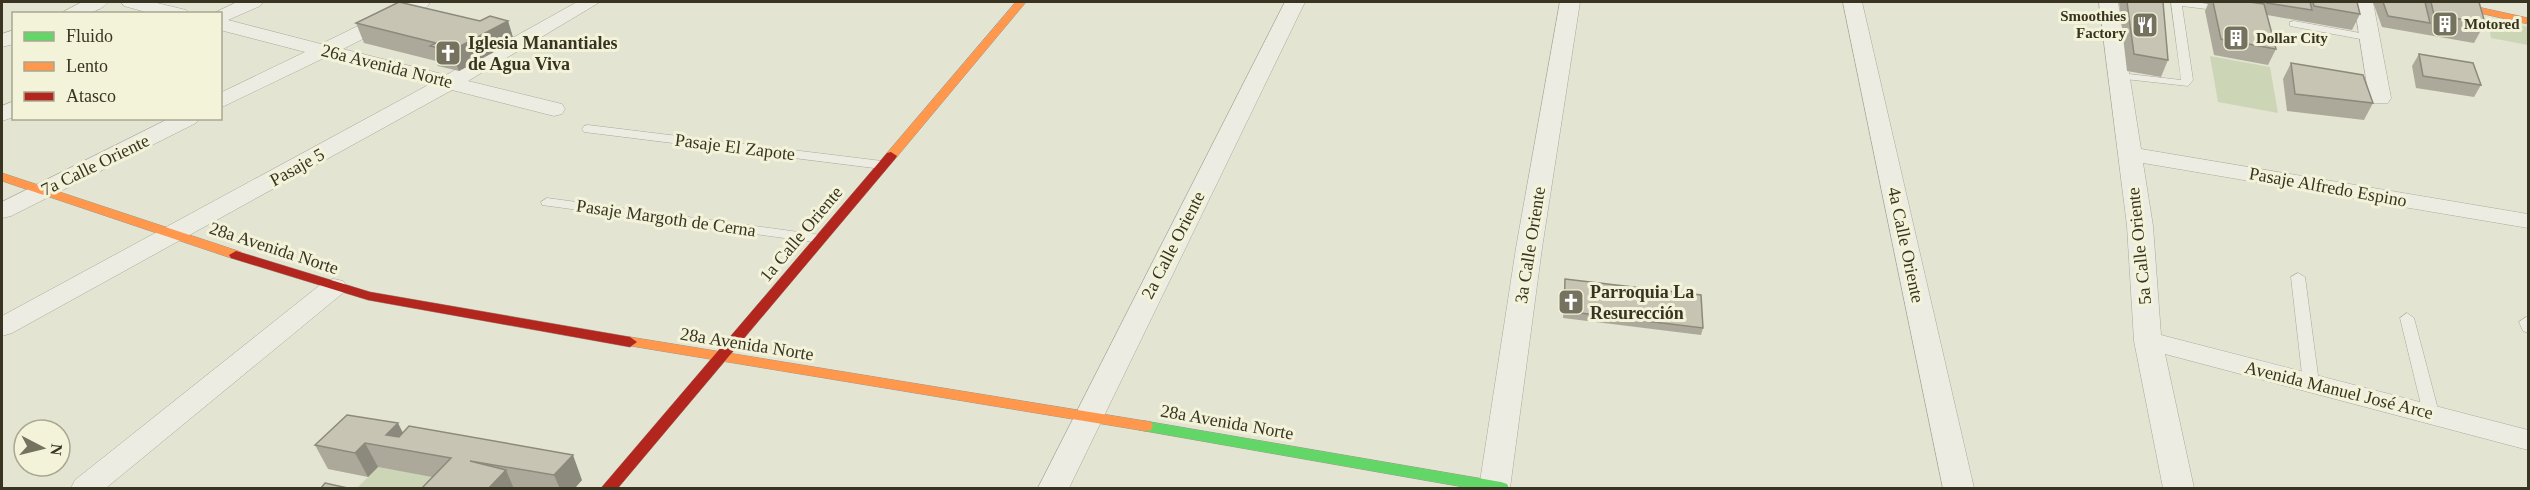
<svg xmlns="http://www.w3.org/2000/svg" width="2530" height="490" viewBox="0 0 2530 490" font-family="Georgia,serif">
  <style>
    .green { fill: #ccd5b6 }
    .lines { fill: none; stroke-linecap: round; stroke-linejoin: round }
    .lane-casing { stroke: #aaa99a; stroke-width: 1 }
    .street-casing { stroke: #aaa99a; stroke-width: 1 }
    .fast-casing { stroke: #9a988a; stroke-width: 1 }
    .slow-casing { stroke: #9a988a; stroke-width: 1 }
    .jam-casing { stroke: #9a988a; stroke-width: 1 }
    .lane { fill: #ecece3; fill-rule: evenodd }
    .street { fill: #ecece3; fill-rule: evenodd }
    .fast { fill: #63d668; fill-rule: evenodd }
    .slow { fill: #ff974d; fill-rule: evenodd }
    .jam { fill: #b3261e; fill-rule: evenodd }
    .wall { fill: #aca99a }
    .shaded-wall { fill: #8c897d }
    .building { fill: #c8c4b3; stroke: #8c897d; stroke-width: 1.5 }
    .labels { text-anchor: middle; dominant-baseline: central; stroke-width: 6; stroke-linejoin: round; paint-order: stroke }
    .far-poi-label { font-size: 15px; font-weight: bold; fill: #393422; stroke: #f3f3da; text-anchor: start }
    .poi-label { font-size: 18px; font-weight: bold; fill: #393422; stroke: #f3f3da; text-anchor: start }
    .street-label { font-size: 18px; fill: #393422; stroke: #f3f3da }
  </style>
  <rect width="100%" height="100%" fill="#e4e4d2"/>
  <!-- green -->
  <g class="green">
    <polygon points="2488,19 2528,27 2528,45 2491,38"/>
    <polygon points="2210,56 2270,67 2278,113 2218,102"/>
    <polygon points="378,467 463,482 456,488 357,488"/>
  </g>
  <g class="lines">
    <!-- lane casing -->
    <g class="lane-casing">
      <g id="lane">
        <polygon points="2171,2 2197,2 2245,8 2245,2 2255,2 2256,7 2247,14 2182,6 2193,80 2188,86 2116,78 2114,76 2120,73 2181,80"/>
        <polygon points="2294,21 2371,35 2376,38 2371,41 2290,26 2290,22"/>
        <polygon points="588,125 882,161 888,165 882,169 584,132 582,129 584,126"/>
        <polygon points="547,198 821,235 828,239 821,243 542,205 541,202"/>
        <polygon points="2298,273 2305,277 2319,383 2316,387 2306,387 2303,383 2291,277"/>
        <polygon points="2407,313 2414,318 2439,413 2437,417 2425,417 2423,413 2400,318"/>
        <polygon points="2526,317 2528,318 2528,333 2523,331 2519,322"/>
      </g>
    </g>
    <!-- street casing -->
    <g class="street-casing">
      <g id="street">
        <path d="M82 2H108C97 16 75 14 59 14Z"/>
        <polygon points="121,2 153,2 186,10 189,14 153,14 124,6"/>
        <polygon points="237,2 263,2 260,6 228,20 321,44 407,2 430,2 428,6 343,49 446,75 577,2 600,2 468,81 562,104 565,109 562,114 554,116 452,90 12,333 2,336 2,316 430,84 326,57 220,108 220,93 305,52 220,30 220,14 212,14"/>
        <polygon points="1285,2 1305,2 1069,488 1038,488"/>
        <polygon points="1560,2 1580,2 1542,248 1510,488 1479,488 1516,248"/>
        <polygon points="1843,2 1862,2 1974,488 1943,488"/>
        <polygon points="2099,2 2118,2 2141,149 2528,214 2528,228 2143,163 2153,226 2161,335 2528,430 2528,450 2165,354 2194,488 2163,488 2134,341 2127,226"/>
        <polygon points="2354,2 2373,2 2391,98 2388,103 2372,103 2369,98"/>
        <polygon points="14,30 14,44 2,47 2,34"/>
        <polygon points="14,101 14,117 2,121 2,106"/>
        <polygon points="170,118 199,118 196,123 11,216 2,218 2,202"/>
        <polygon points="334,279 343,281 347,287 343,293 106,488 71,488 75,480 325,281"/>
      </g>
    </g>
    <!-- fast casing -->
    <g class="fast-casing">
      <polygon id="fast" points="1145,421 1501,482 1507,484 1509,488 1469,488 1139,430 1137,426 1139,422"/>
    </g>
    <!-- slow casing -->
    <g class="slow-casing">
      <g id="slow">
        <polygon points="1016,2 1026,2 895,159 887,159 885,156 887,153"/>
        <polygon points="2439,2 2455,2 2528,18 2528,24 2444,5"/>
        <polygon points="2,173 241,252 243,255 241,258 231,258 2,181"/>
        <polygon points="630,337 1145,421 1151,422 1153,426 1151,430 1145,431 625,345 623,342"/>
      </g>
    </g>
    <!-- jam casing -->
    <g class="jam-casing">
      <g id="jam">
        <polygon points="891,152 897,156 895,159 618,488 601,488 887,153"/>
        <polygon points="236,251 370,292 630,337 637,342 630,347 368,300 231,258 229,255"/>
      </g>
    </g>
    <!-- lane -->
    <use href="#lane" class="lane"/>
    <!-- street -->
    <use href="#street" class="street"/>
    <!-- fast -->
    <use href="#fast" class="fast"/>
    <!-- slow -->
    <use href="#slow" class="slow"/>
    <!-- jam -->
    <use href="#jam" class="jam"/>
  </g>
  <!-- wall -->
  <g class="wall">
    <polygon points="2119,2 2163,2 2168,60 2161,77 2127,71"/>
    <polygon points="2201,2 2249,2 2260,4 2260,2 2357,2 2360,14 2352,30 2267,15 2276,49 2268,65 2214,55 2205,11 2208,4 2202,3"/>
    <polygon points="2373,2 2479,2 2485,23 2474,43 2382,27"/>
    <polygon points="508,21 514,41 459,71 438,66 436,61 364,43 356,23"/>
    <polygon points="2419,54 2481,85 2474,97 2416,88 2412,66"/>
    <polygon points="2291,63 2373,103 2364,120 2287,111 2283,79"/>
    <polygon points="1565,279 1703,328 1701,335 1563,318"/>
    <polygon points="403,433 582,480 574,489 421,489 432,477 378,467 368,477 328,469 315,445"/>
  </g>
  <!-- shaded-wall -->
  <g class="shaded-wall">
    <polygon points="508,21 514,41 459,71 451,51"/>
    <polygon points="398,423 410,447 386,435"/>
    <polygon points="365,443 378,467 368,477 355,453"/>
    <polygon points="573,455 582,480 574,489 560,489 554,475"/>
    <polygon points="506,470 514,489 488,489"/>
  </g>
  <!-- building -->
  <g class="building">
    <polygon points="399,2 480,21 490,16 508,21 451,51 430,46 436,43 356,23"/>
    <polygon points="2127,2 2163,2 2168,60 2134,54"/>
    <polygon points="2213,2 2249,2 2264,4 2276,49 2221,39"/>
    <polygon points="2267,2 2310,2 2312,10 2267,3"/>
    <polygon points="2313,2 2357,2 2360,14 2314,6"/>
    <polygon points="2383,2 2425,2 2430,23 2388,16"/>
    <polygon points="2431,2 2479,2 2485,23 2434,15"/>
    <polygon points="2419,54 2473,63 2481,85 2423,76"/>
    <polygon points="2291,63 2363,75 2373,103 2295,94"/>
    <polygon points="1565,279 1701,295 1703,328 1564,311"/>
    <polygon points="347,415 398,423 386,435 399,437 409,426 573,455 554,475 470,461 506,470 488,489 421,489 451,458 365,443 355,453 315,445"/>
    <polygon points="325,483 352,489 320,489"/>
  </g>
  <!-- icons -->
  <defs>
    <g id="building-square" transform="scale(1.35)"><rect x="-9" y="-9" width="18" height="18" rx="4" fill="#757260" stroke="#f3f3da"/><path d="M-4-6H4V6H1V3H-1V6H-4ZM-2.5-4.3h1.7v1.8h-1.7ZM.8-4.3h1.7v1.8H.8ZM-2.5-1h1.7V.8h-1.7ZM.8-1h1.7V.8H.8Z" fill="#fff"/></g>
    <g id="restaurant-square" transform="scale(1.35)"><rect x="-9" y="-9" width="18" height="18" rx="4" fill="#757260" stroke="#f3f3da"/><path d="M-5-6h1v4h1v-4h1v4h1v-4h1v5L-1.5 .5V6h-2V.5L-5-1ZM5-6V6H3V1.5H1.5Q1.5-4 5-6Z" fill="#fff"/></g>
    <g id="church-square" transform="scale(1.35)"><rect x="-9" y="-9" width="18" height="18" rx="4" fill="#757260" stroke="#f3f3da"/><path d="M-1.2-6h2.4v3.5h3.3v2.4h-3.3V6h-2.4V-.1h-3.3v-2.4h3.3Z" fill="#fff"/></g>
  </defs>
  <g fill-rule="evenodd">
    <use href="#building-square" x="2445" y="24"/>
    <use href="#restaurant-square" x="2145" y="25"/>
    <use href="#building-square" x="2236" y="38"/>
    <use href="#church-square" x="448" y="53"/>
    <use href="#church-square" x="1571" y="302"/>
  </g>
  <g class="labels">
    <!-- far-poi labels -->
    <g class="far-poi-label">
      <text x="2126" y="16" text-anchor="end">Smoothies<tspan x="2126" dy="17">Factory</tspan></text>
      <text x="2464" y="24">Motored</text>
      <text x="2256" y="38">Dollar City</text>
    </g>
    <!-- poi labels -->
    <g class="poi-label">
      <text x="468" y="43">Iglesia Manantiales<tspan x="468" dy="21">de Agua Viva</tspan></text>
      <text x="1590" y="292">Parroquia La<tspan x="1590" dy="21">Resurección</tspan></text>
    </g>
    <!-- street labels -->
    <g class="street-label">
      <text transform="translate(387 66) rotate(14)">26a Avenida Norte</text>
      <text transform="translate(735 147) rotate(7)">Pasaje El Zapote</text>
      <text transform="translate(95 165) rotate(-26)">7a Calle Oriente</text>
      <text transform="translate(297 167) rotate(-29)">Pasaje 5</text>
      <text transform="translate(2328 187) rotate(10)">Pasaje Alfredo Espino</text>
      <text transform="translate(666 218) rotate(8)">Pasaje Margoth de Cerna</text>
      <text transform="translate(801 234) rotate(-50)">1a Calle Oriente</text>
      <text transform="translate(1173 245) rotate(-63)">2a Calle Oriente</text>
      <text transform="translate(1530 245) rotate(-81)">3a Calle Oriente</text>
      <text transform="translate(1906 245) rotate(78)">4a Calle Oriente</text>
      <text transform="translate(2139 246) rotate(-96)">5a Calle Oriente</text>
      <text transform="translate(274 248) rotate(18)">28a Avenida Norte</text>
      <text transform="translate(747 344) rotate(9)">28a Avenida Norte</text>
      <text transform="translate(2339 390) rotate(14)">Avenida Manuel José Arce</text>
      <text transform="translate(1227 422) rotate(10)">28a Avenida Norte</text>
    </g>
  </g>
  <!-- border -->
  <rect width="2530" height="490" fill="none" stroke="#393422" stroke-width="6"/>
  <!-- legend -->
  <rect x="12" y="12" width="210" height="108" fill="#f3f3da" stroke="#a9a790" stroke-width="1.5"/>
  <rect x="24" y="32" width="30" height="9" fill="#63d668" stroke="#a9a790" stroke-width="1.5"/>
  <text x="66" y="42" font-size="18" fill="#393422">Fluido</text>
  <rect x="24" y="62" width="30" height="9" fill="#ff974d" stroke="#a9a790" stroke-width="1.5"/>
  <text x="66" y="72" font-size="18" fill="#393422">Lento</text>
  <rect x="24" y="92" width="30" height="9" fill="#b3261e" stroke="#a9a790" stroke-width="1.5"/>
  <text x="66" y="102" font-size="18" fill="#393422">Atasco</text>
  <!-- north arrow -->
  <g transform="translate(42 448) rotate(97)"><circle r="28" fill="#f3f3da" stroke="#a9a790" stroke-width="1.5"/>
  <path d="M0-4.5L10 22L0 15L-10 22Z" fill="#757260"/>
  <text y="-9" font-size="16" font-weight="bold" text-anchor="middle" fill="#393422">N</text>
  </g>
</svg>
